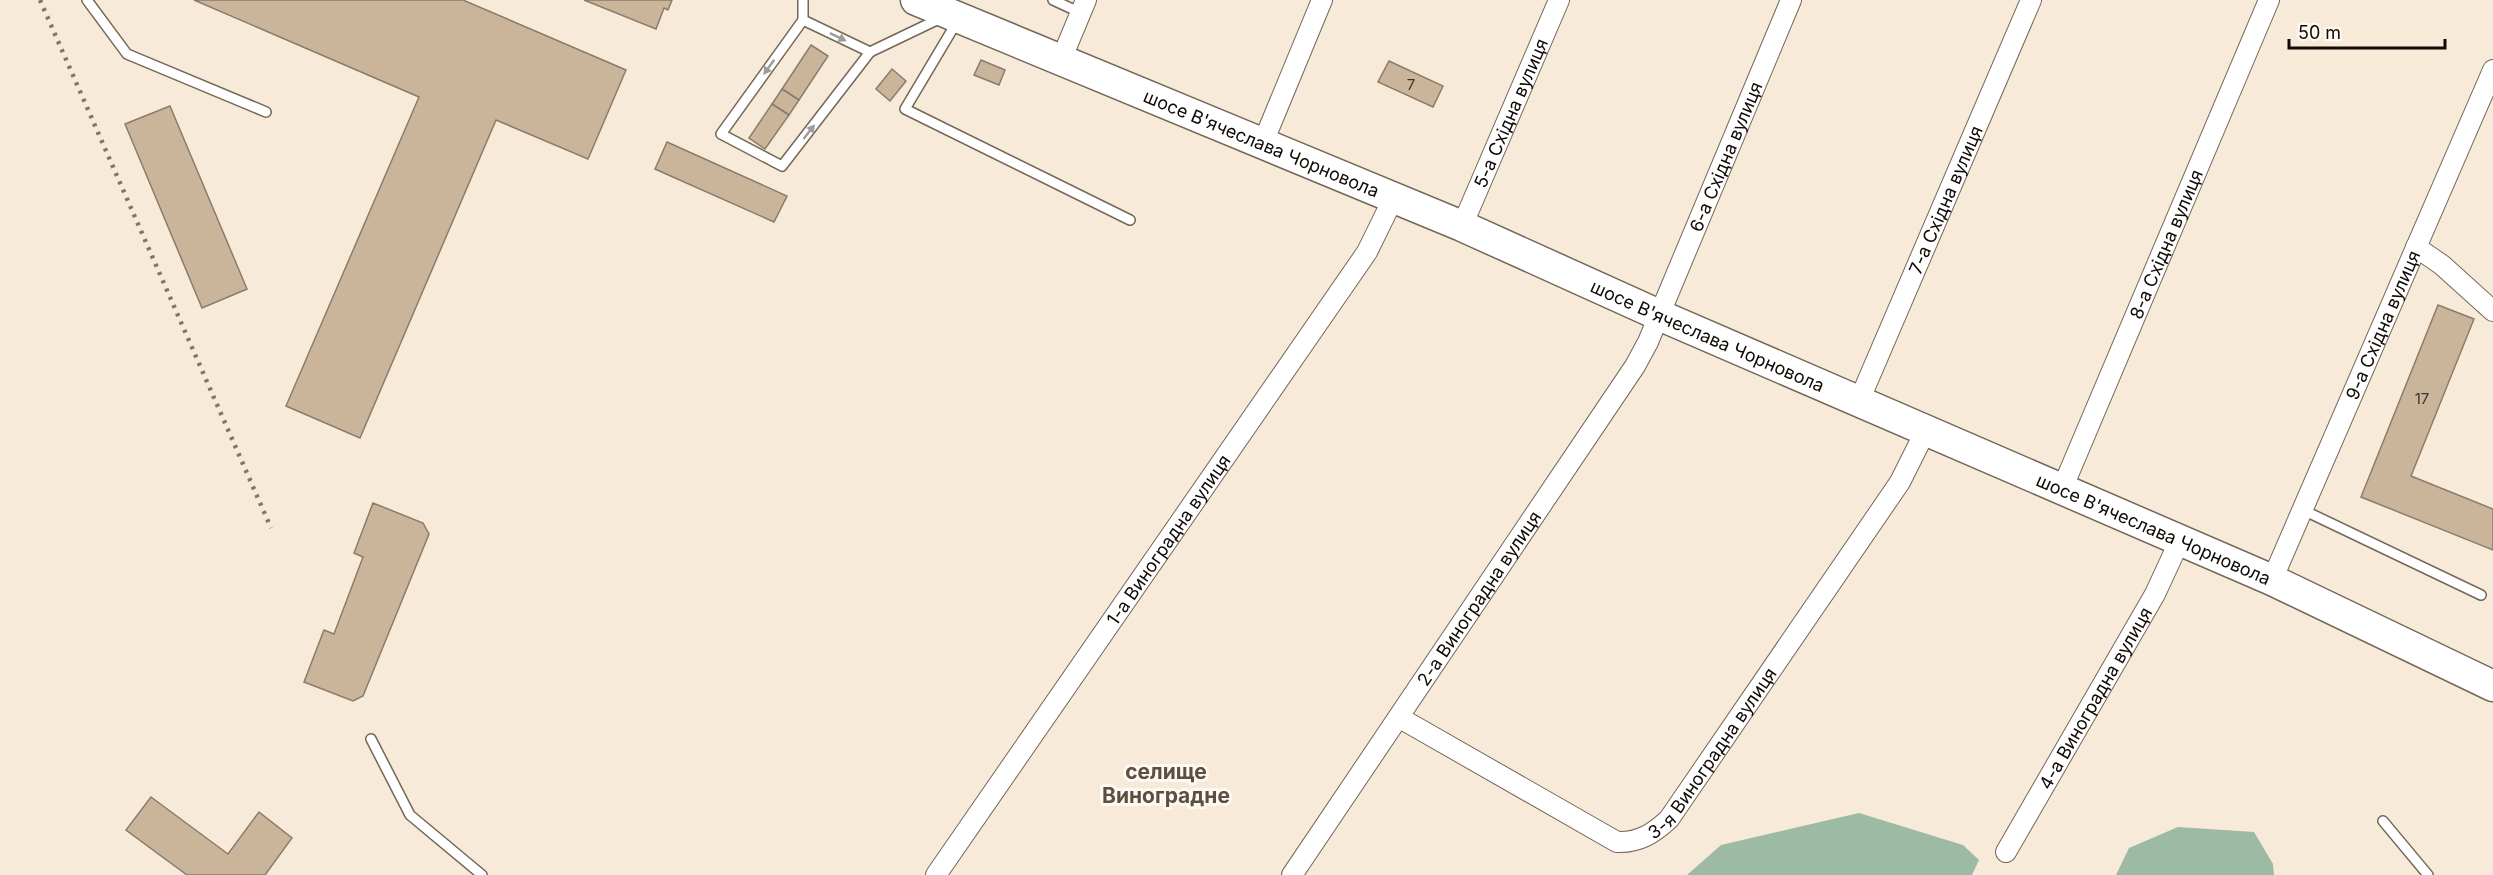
<svg xmlns="http://www.w3.org/2000/svg" width="2493" height="875" viewBox="0 0 2493 875" font-family="Inter,sans-serif">
  <style>
    .forest { fill: #9cbaa4 }
    .building { fill: #cbb59a; stroke: #897c6c; stroke-width: 1.5 }
    .lines { fill: none; stroke-linecap: round; stroke-linejoin: round }
    .service-casing { stroke: #736758; stroke-width: 12 }
    .minor-casing { stroke: #736758; stroke-width: 22 }
    .primary-casing { stroke: #736758; stroke-width: 33 }
    .service { stroke: #fff; stroke-width: 9 }
    .minor { stroke: #fff; stroke-width: 20 }
    .primary { stroke: #fff; stroke-width: 30 }
    .rail { stroke: #7f766b; stroke-width: 4.5; stroke-dasharray: 3 6; stroke-linecap: butt }
    .oneway { fill: #9f9d9b }
    .labels { text-anchor: middle; dominant-baseline: central; stroke-width: 6; stroke-linejoin: round; paint-order: stroke }
    .number-label { font-size: 15px; fill: #3e352a }
    .street-label { font-size: 18px; fill: #0f0a05; stroke: #fff9f2 }
    .quarter-label { font-size: 21px; font-weight: bold; fill: #5a4f40; stroke: #fff9f2 }
  </style>
  <rect width="100%" height="100%" fill="#f8ead9"/>
  <!-- forest -->
  <g class="forest">
    <polygon points="1859,813 1963,845 1979,860 1972,875 1687,875 1721,845"/>
    <polygon points="2178,827 2254,832 2273,864 2274,875 2116,875 2129,848"/>
  </g>
  <!-- building -->
  <g class="building">
    <polygon points="194,0 463,0 626,70 588,159 496,120 360,438 286,406 419,97"/>
    <polygon points="584,0 672,0 668,10 664,8 656,29"/>
    <polygon points="811,45 828,56 799,100 782,89"/>
    <polygon points="981,60 1005,70 999,85 974,75"/>
    <polygon points="1389,61 1443,86 1433,107 1378,82"/>
    <polygon points="892,69 906,81 890,101 876,89"/>
    <polygon points="782,89 799,100 789,115 772,104"/>
    <polygon points="772,104 789,115 765,149 749,138"/>
    <polygon points="170,106 247,289 202,308 125,124"/>
    <polygon points="667,142 787,196 774,222 655,169"/>
    <polygon points="2438,305 2474,319 2411,476 2493,509 2493,550 2361,497"/>
    <polygon points="373,503 423,523 429,534 363,696 353,701 304,682 324,630 334,634 363,557 354,553"/>
    <polygon points="151,797 228,854 259,812 292,838 265,875 187,875 126,830"/>
  </g>
  <g class="lines">
    <!-- service casing -->
    <g class="service-casing">
      <g id="service">
        <polyline points="87,0 127,54 266,112"/>
        <polyline points="803,0 803,20 870,52 943,17"/>
        <polyline points="1053,0 1081,13"/>
        <polyline points="803,20 721,134 782,166 870,52"/>
        <polyline points="958,20 905,109 1130,220"/>
        <polyline points="2303,510 2481,595"/>
        <polyline points="371,739 410,815 482,875"/>
        <polyline points="2383,821 2428,875"/>
      </g>
    </g>
    <!-- minor casing -->
    <g class="minor-casing">
      <g id="minor">
        <polyline points="1061,60 1086,0"/>
        <polyline points="1262,145 1322,0"/>
        <path id="s1" d="M1462 226 1559 0"/>
        <polyline points="2416,247 2442,265 2493,311"/>
        <path id="s2" d="M1859 401 2031 0"/>
        <path id="s3" d="M2062 489 2269 0"/>
        <path id="s4" d="M2272 580 2493 70"/>
        <path id="s5" d="M1400 718 1617 842C1639 843 1654 833 1669 819L1900 482 1926 430"/>
        <path id="s6" d="M2006 852 2155 594 2180 540"/>
        <path id="s7" d="M936 875 1367 252 1393 199"/>
        <path id="s8" d="M1292 875 1635 366 1648 342 1791 0"/>
      </g>
    </g>
    <!-- primary casing -->
    <g class="primary-casing">
      <g id="primary">
        <path id="s9" d="M916 0 1462 226 1659 315 2272 580 2493 686"/>
      </g>
    </g>
    <!-- service -->
    <use href="#service" class="service"/>
    <!-- minor -->
    <use href="#minor" class="minor"/>
    <!-- primary -->
    <use href="#primary" class="primary"/>
    <!-- rail -->
    <polyline class="rail" points="40,0 271,528"/>
  </g>
  <!-- one-way arrows -->
  <defs><path id="oneway-solid" d="M-6-.8H1V-3.2L6.5 0L1 3.2V.8H-6Z" transform="scale(1.5)"/></defs>
  <g class="oneway">
    <use href="#oneway-solid" transform="translate(838 37) rotate(26)"/>
    <use href="#oneway-solid" transform="translate(769 67) rotate(126)"/>
    <use href="#oneway-solid" transform="translate(809 132) rotate(-52)"/>
  </g>
  <g class="labels">
    <!-- number labels -->
    <g class="number-label">
      <text x="1411" y="84">7</text>
      <text x="2422" y="398">17</text>
    </g>
    <!-- street labels -->
    <g class="street-label">
      <text stroke="none"><textPath href="#s1" startOffset="123">5-а Східна вулиця</textPath></text>
      <text stroke="none"><textPath href="#s9" startOffset="374">шосе В'ячеслава Чорновола</textPath></text>
      <text stroke="none"><textPath href="#s8" startOffset="842">6-а Східна вулиця</textPath></text>
      <text stroke="none"><textPath href="#s2" startOffset="219">7-а Східна вулиця</textPath></text>
      <text stroke="none"><textPath href="#s3" startOffset="266">8-а Східна вулиця</textPath></text>
      <text stroke="none"><textPath href="#s4" startOffset="278">9-а Східна вулиця</textPath></text>
      <text stroke="none"><textPath href="#s9" startOffset="860">шосе В'ячеслава Чорновола</textPath></text>
      <text stroke="none"><textPath href="#s9" startOffset="1346">шосе В'ячеслава Чорновола</textPath></text>
      <text stroke="none"><textPath href="#s7" startOffset="408">1-а Виноградна вулиця</textPath></text>
      <text stroke="none"><textPath href="#s8" startOffset="334">2-а Виноградна вулиця</textPath></text>
      <text stroke="none"><textPath href="#s6" startOffset="178">4-а Виноградна вулиця</textPath></text>
      <text stroke="none"><textPath href="#s5" startOffset="387">3-я Виноградна вулиця</textPath></text>
    </g>
    <!-- quarter labels -->
    <g class="quarter-label">
      <text x="1166" y="771">селище<tspan x="1166" dy="24">Виноградне</tspan></text>
    </g>
  </g>
  <!-- scale -->
  <path d="M2289 39v9h156v-9" fill="none" stroke="#0f0a05" stroke-width="3"/>
  <text x="2298" y="39" font-size="18" fill="#0f0a05" stroke="#fff9f2" stroke-width="4.5" paint-order="stroke">50 m</text>
</svg>
